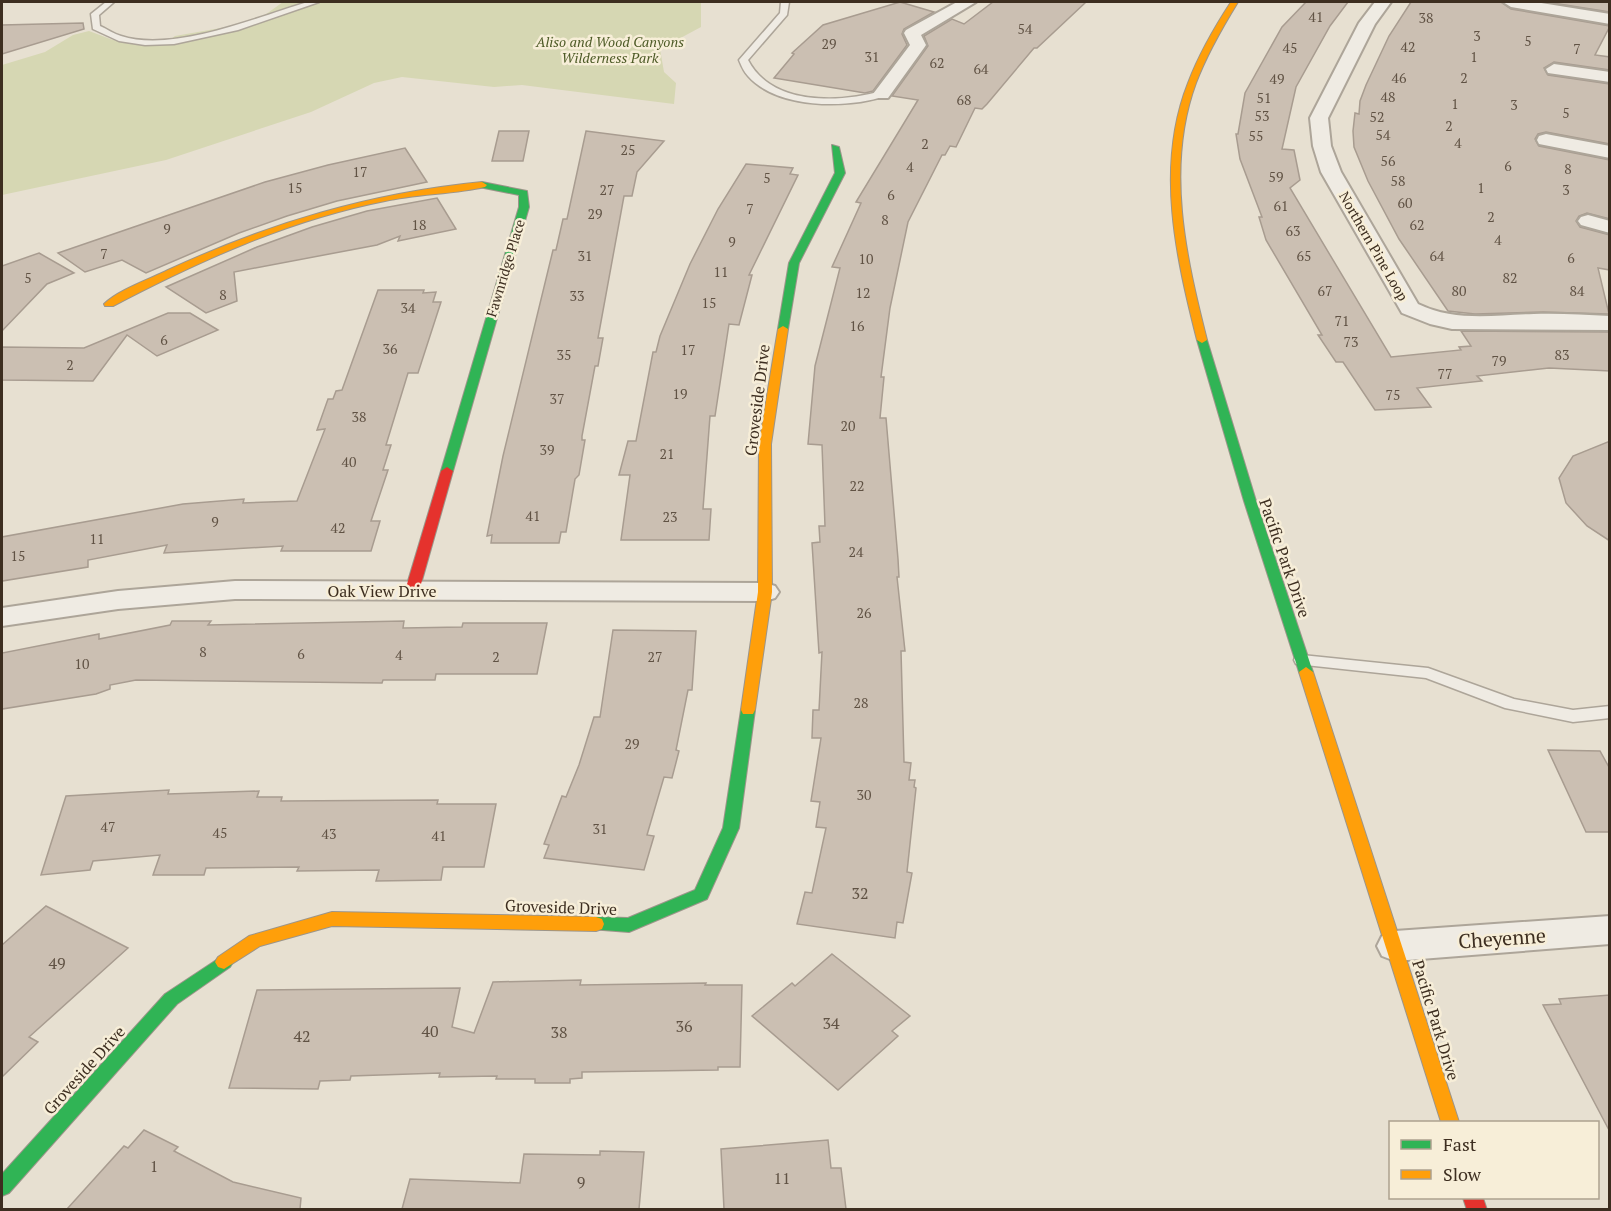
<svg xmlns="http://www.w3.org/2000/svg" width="1611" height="1211" viewBox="0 0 1611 1211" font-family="'PT Serif',serif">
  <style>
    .green { fill: #d6d7b3 }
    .building { fill: #cbbfb2; stroke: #a89c90; stroke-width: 1.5 }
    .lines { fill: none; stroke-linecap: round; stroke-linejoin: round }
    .lane-casing { stroke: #ada599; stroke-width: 3 }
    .street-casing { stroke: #ada599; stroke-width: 4 }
    .fast-casing { stroke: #9c958a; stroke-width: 2 }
    .slow-casing { stroke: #9c958a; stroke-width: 2 }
    .jam-casing { stroke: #9c958a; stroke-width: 2 }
    .lane { fill: #efebe3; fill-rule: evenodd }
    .street { fill: #efebe3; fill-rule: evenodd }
    .fast { fill: #30b455; fill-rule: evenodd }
    .slow { fill: #ff9f0a; fill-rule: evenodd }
    .jam { fill: #e5322d; fill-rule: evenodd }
    .labels { text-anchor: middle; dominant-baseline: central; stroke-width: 5; stroke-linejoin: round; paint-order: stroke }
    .number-label { font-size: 14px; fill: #605244 }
    .far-park-label { font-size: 14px; font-style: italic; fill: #4d5a26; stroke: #f7eed8 }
    .far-street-label { font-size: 14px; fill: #3d2e20; stroke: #f7eed8 }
    .street-label { font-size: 16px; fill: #3d2e20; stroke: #f7eed8 }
    .near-number-label { font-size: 16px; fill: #605244 }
    .near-street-label { font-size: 20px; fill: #3d2e20; stroke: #f7eed8 }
  </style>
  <rect width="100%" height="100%" fill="#e7e0d1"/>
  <!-- green -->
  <polygon class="green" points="283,2 701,2 701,27 660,49 664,72 676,83 674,104 522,85 494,87 402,77 374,83 311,112 166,160 2,195 2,65 45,52 73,35 89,31 113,40 163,45 175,36 255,22"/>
  <!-- building -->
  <g class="building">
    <polygon points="900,2 934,12 904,29 902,34 907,45 873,91 865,93 774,78 794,54 792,53 823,25"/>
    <polygon points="993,2 1086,2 1037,48 1034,48 987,104 982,109 975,108 956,147 950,146 945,155 942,155 908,222 890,308 881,377 884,377 880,418 886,418 898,559 899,577 897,577 905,651 901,651 904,762 911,763 909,780 915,780 914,787 916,788 907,872 912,873 903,923 897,922 895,938 797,924 805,892 812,893 826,828 816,827 820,802 811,801 821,738 812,738 813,710 819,710 822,652 819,653 812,543 820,542 819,526 825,526 822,445 808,444 815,366 840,268 832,267 861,203 856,202 918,100 892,96 928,46 924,36 952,19 964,24"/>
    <polygon points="1306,2 1348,2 1330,26 1296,87 1282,149 1294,150 1300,180 1290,188 1391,357 1461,350 1459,347 1471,346 1461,331 1610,332 1610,371 1549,368 1477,376 1482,381 1417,388 1431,407 1375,410 1343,362 1336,362 1318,335 1322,335 1266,240 1259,217 1262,217 1240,159 1236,134 1238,134 1245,93 1282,27"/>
    <polygon points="1411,2 1501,2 1511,9 1610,26 1595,55 1610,57 1610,70 1554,62 1544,68 1548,75 1610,84 1610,144 1546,132 1538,134 1535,139 1539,146 1610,160 1610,219 1587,213 1579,216 1576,221 1580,227 1610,235 1610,270 1598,268 1609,314 1543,312 1475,314 1448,311 1399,239 1368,181 1354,147 1353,131 1355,113 1359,114 1360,101 1366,85 1389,36"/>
    <polygon points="1546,2 1610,2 1610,12"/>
    <polygon points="83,23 84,29 2,54 2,25"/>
    <polygon points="499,131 529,131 523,161 492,161"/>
    <polygon points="586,131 664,141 637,172 632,196 624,196 598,338 603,338 598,366 595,366 582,436 582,440 585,440 579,475 575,479 566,532 561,532 559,543 491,543 492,535 487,536 503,456 553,250 556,250 563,219 567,219"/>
    <polygon points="405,148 427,182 337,201 287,216 239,233 146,273 122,260 85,272 58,253 265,182 328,165"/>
    <polygon points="746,164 793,168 790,174 798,175 749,275 752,275 739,325 729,324 715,416 710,416 703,509 711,509 709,540 621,540 630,475 619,475 628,441 636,441 653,352 656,352 660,336 690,264 718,209"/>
    <polygon points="437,198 456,229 398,241 400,236 377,245 234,272 237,301 206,313 166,287 257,247 312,227 367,211"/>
    <polygon points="39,253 74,273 47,284 2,331 2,266"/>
    <polygon points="378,290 424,290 423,293 436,292 433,302 441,302 418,373 408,373 386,445 391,445 383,470 388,470 371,521 380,521 371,551 281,551 283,546 164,553 167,545 88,560 88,567 2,581 2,537 183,504 244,499 243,503 297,501 325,429 317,430 328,399 333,399 336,391 342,390"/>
    <polygon points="168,313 190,313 218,330 157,356 127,335 93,381 2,380 2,347 84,348"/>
    <polygon points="1610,441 1610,541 1587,526 1566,503 1559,478 1573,456"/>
    <polygon points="172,621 211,621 208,625 404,621 403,628 462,627 463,623 547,623 537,674 436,674 435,680 383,680 382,683 136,680 110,685 110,689 96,694 2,709 2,653 99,634 99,639 170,625"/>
    <polygon points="613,630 696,631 692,690 688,690 676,750 679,751 672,778 664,777 647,835 654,836 644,870 544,858 549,845 544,844 562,796 566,797 579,765 594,717 600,717"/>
    <polygon points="1548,750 1600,751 1610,769 1610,832 1586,832"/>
    <polygon points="169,790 168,794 259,791 257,797 282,797 281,801 438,800 437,804 496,804 484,867 443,867 441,880 376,881 379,870 297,871 299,867 206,868 204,875 153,875 160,855 93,861 90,870 41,875 66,796"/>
    <polygon points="46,906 128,948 29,1037 38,1042 2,1077 2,945"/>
    <polygon points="832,954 910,1016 892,1031 898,1036 838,1090 752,1016 792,983 795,986"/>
    <polygon points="581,980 580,985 706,983 705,985 742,985 740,1067 718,1067 718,1070 582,1072 582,1078 570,1079 570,1083 535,1083 535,1079 496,1079 497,1076 439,1077 440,1073 351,1076 350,1080 320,1081 318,1089 229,1088 257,990 460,988 452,1027 474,1033 493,982"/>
    <polygon points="1610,995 1610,1132 1543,1005 1561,1004 1559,999"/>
    <polygon points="144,1130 178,1147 174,1151 233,1182 301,1198 300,1209 67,1209 124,1146 128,1148"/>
    <polygon points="828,1140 831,1168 841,1168 846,1209 724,1209 721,1149"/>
    <polygon points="600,1151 644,1152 639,1209 402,1209 410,1179 520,1183 524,1154 600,1155"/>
  </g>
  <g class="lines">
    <!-- lane casing -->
    <g class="lane-casing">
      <g id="lane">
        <path d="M106 2H114L99 15 100 26C107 29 114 34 121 36 173 53 257 17 308 2H319L238 30 174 44 145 45 119 41 93 29 91 14Z"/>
        <path d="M781 2H789L787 15 748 60C772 106 839 103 882 91L885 92V96C847 109 777 109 748 76 744 72 741 65 739 60L780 13Z"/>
        <polygon points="1302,655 1428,668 1514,699 1573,710 1610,706 1610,718 1573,722 1505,708 1426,678 1296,664 1294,660 1296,656"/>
      </g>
    </g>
    <!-- street casing -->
    <g class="street-casing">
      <g id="street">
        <polygon points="957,2 976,2 921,35 926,45 924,48 888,98 876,98 873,94 910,45 904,33 906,30"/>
        <path d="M1375 2H1391L1375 24 1328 118 1331 146 1341 172 1418 304C1455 322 1494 315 1534 314 1559 313 1584 315 1610 316V330L1452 329 1430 324 1402 313 1321 172 1313 146 1310 118 1359 23Z"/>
        <polygon points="1503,2 1535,2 1610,14 1610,24 1511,7"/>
        <polygon points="1554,64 1610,72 1610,82 1548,73 1546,69"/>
        <polygon points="1546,134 1610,146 1610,158 1539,144 1537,140 1539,136"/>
        <polygon points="1588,215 1610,221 1610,233 1581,225 1578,221 1581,217"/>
        <polygon points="235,581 765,583 775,586 779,592 775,598 765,601 235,599 118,609 2,626 2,608 118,591"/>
        <polygon points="1610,916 1610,944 1395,961 1382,956 1377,946 1382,936 1395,931"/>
      </g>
    </g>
    <!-- fast casing -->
    <g class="fast-casing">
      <g id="fast">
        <polygon points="832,145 839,147 845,173 799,263 788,329 783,332 779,331 778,329 789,263 835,173"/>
        <polygon points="482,182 527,191 529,207 453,471 447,475 441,471 519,207 519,195 479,187 477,185"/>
        <polygon points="1202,337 1207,340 1256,501 1313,672 1311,675 1301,675 1299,672 1244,501 1197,340"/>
        <polygon points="748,705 753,706 755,710 739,828 707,899 629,932 590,929 588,924 590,919 596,917 628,918 695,890 723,828 741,710 743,706"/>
        <polygon points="224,955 230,957 233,962 230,967 177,1004 9,1193 2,1196 2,1174 165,994"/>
      </g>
    </g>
    <!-- slow casing -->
    <g class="slow-casing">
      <g id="slow">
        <path d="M1231 2H1238C1222 28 1207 54 1196 83 1165 167 1186 257 1207 340L1202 343 1197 340C1176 257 1155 166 1188 83 1199 54 1214 28 1231 2Z"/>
        <path d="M482 182 487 185 485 187C453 194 418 194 385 201 289 220 199 261 113 306H105L104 304C118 290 150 279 168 270 270 223 370 193 482 182Z"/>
        <polygon points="783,326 788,329 771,444 772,592 755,710 753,714 743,714 741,710 758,592 759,444 778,329"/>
        <polygon points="1306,667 1313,672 1459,1122 1441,1122 1299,672"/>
        <polygon points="332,912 596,917 602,919 604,924 602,929 596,931 332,926 260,946 224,969 218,967 215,962 218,957 249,936"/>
      </g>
    </g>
    <!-- jam casing -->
    <g class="jam-casing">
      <g id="jam">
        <polygon points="447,467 453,471 419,591 412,595 407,594 405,591 441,471"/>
        <polygon points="1463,1198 1483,1198 1487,1210 1467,1210"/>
      </g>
    </g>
    <!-- lane -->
    <use href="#lane" class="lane"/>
    <!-- street -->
    <use href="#street" class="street"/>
    <!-- fast -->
    <use href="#fast" class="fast"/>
    <!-- slow -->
    <use href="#slow" class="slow"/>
    <!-- jam -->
    <use href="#jam" class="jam"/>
  </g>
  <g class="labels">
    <!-- number labels -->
    <g class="number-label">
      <text x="1316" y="16">41</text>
      <text x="1426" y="17">38</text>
      <text x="1025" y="28">54</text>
      <text x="1477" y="35">3</text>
      <text x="1528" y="40">5</text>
      <text x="829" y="43">29</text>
      <text x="1408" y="46">42</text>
      <text x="1290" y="47">45</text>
      <text x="1577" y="48">7</text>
      <text x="872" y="56">31</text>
      <text x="1474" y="56">1</text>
      <text x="937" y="62">62</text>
      <text x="981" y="68">64</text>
      <text x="1399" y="77">46</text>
      <text x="1464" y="77">2</text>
      <text x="1277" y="78">49</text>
      <text x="1388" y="96">48</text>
      <text x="1264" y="97">51</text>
      <text x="964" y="99">68</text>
      <text x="1455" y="103">1</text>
      <text x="1514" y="104">3</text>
      <text x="1566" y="112">5</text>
      <text x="1262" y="115">53</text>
      <text x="1377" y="116">52</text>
      <text x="1449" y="125">2</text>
      <text x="1383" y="134">54</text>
      <text x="1256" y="135">55</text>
      <text x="1458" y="142">4</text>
      <text x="925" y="143">2</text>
      <text x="628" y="149">25</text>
      <text x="1388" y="160">56</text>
      <text x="1508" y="165">6</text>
      <text x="910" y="166">4</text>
      <text x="1568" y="168">8</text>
      <text x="360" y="171">17</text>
      <text x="1276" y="176">59</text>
      <text x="767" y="177">5</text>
      <text x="1398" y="180">58</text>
      <text x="295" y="187">15</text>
      <text x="1481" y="187">1</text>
      <text x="607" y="189">27</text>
      <text x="1566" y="189">3</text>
      <text x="891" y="194">6</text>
      <text x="1405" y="202">60</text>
      <text x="1281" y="205">61</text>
      <text x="750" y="208">7</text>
      <text x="595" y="213">29</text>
      <text x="1491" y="216">2</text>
      <text x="885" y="219">8</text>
      <text x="419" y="224">18</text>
      <text x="1417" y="224">62</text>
      <text x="167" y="228">9</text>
      <text x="1293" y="230">63</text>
      <text x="1498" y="239">4</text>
      <text x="732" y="241">9</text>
      <text x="104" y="253">7</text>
      <text x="585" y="255">31</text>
      <text x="1304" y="255">65</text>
      <text x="1437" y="255">64</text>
      <text x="1571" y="257">6</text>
      <text x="866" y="258">10</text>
      <text x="721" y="271">11</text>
      <text x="28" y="277">5</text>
      <text x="1510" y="277">82</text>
      <text x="1325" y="290">67</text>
      <text x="1459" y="290">80</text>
      <text x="1577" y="290">84</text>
      <text x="863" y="292">12</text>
      <text x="223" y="294">8</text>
      <text x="577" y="295">33</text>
      <text x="709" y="302">15</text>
      <text x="408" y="307">34</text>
      <text x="1342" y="320">71</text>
      <text x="857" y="325">16</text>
      <text x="164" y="339">6</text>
      <text x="1351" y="341">73</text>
      <text x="390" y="348">36</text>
      <text x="688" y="349">17</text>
      <text x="564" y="354">35</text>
      <text x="1562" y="354">83</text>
      <text x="1499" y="360">79</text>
      <text x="70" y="364">2</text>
      <text x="1445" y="373">77</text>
      <text x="680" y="393">19</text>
      <text x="1393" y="394">75</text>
      <text x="557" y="398">37</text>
      <text x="359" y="416">38</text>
      <text x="848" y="425">20</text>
      <text x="547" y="449">39</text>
      <text x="667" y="453">21</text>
      <text x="349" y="461">40</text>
      <text x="857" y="485">22</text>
      <text x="533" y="515">41</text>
      <text x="670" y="516">23</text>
      <text x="215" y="521">9</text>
      <text x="338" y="527">42</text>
      <text x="97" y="538">11</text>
      <text x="856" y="551">24</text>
      <text x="18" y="555">15</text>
      <text x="864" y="612">26</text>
      <text x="203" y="651">8</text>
      <text x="301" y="653">6</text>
      <text x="399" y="654">4</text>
      <text x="496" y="656">2</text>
      <text x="655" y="656">27</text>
      <text x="82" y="663">10</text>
      <text x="861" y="702">28</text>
      <text x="632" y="743">29</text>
      <text x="864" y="794">30</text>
      <text x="108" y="826">47</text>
      <text x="600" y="828">31</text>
      <text x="220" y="832">45</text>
      <text x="329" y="833">43</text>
      <text x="439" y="835">41</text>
    </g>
    <!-- far-park labels -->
    <g class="far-park-label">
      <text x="610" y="41">Aliso and Wood Canyons<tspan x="610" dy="16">Wilderness Park</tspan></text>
    </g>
    <!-- far-street labels -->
    <g class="far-street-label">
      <text transform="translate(1374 246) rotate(60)">Northern Pine Loop</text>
      <text transform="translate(505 268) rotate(-73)">Fawnridge Place</text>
    </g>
    <!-- street labels -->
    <g class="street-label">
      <text transform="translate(757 400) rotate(-83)">Groveside Drive</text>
      <text transform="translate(1285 558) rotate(71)">Pacific Park Drive</text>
      <text x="382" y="591">Oak View Drive</text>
      <text transform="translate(561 907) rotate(2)">Groveside Drive</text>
      <text transform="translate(1436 1020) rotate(73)">Pacific Park Drive</text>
      <text transform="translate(84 1070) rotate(-48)">Groveside Drive</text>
    </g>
    <!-- near-number labels -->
    <g class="near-number-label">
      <text x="860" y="893">32</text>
      <text x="57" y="963">49</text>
      <text x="831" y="1023">34</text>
      <text x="684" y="1026">36</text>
      <text x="430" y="1031">40</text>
      <text x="559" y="1032">38</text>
      <text x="302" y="1036">42</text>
      <text x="154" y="1166">1</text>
      <text x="782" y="1178">11</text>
      <text x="581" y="1182">9</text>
    </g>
    <!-- near-street labels -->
    <g class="near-street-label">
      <text transform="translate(1502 938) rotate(-4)">Cheyenne</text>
    </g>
  </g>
  <!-- border -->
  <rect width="1611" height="1211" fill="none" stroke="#3d2e20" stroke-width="6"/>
  <!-- legend -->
  <rect x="1389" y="1121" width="210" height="78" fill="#f7eed8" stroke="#ada18e" stroke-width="1.5"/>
  <rect x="1401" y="1140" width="30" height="9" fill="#30b455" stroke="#ada18e" stroke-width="1.5"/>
  <text x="1443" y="1151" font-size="18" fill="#3d2e20">Fast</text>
  <rect x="1401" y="1170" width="30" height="9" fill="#ff9f0a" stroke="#ada18e" stroke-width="1.5"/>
  <text x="1443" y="1181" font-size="18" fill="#3d2e20">Slow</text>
</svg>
